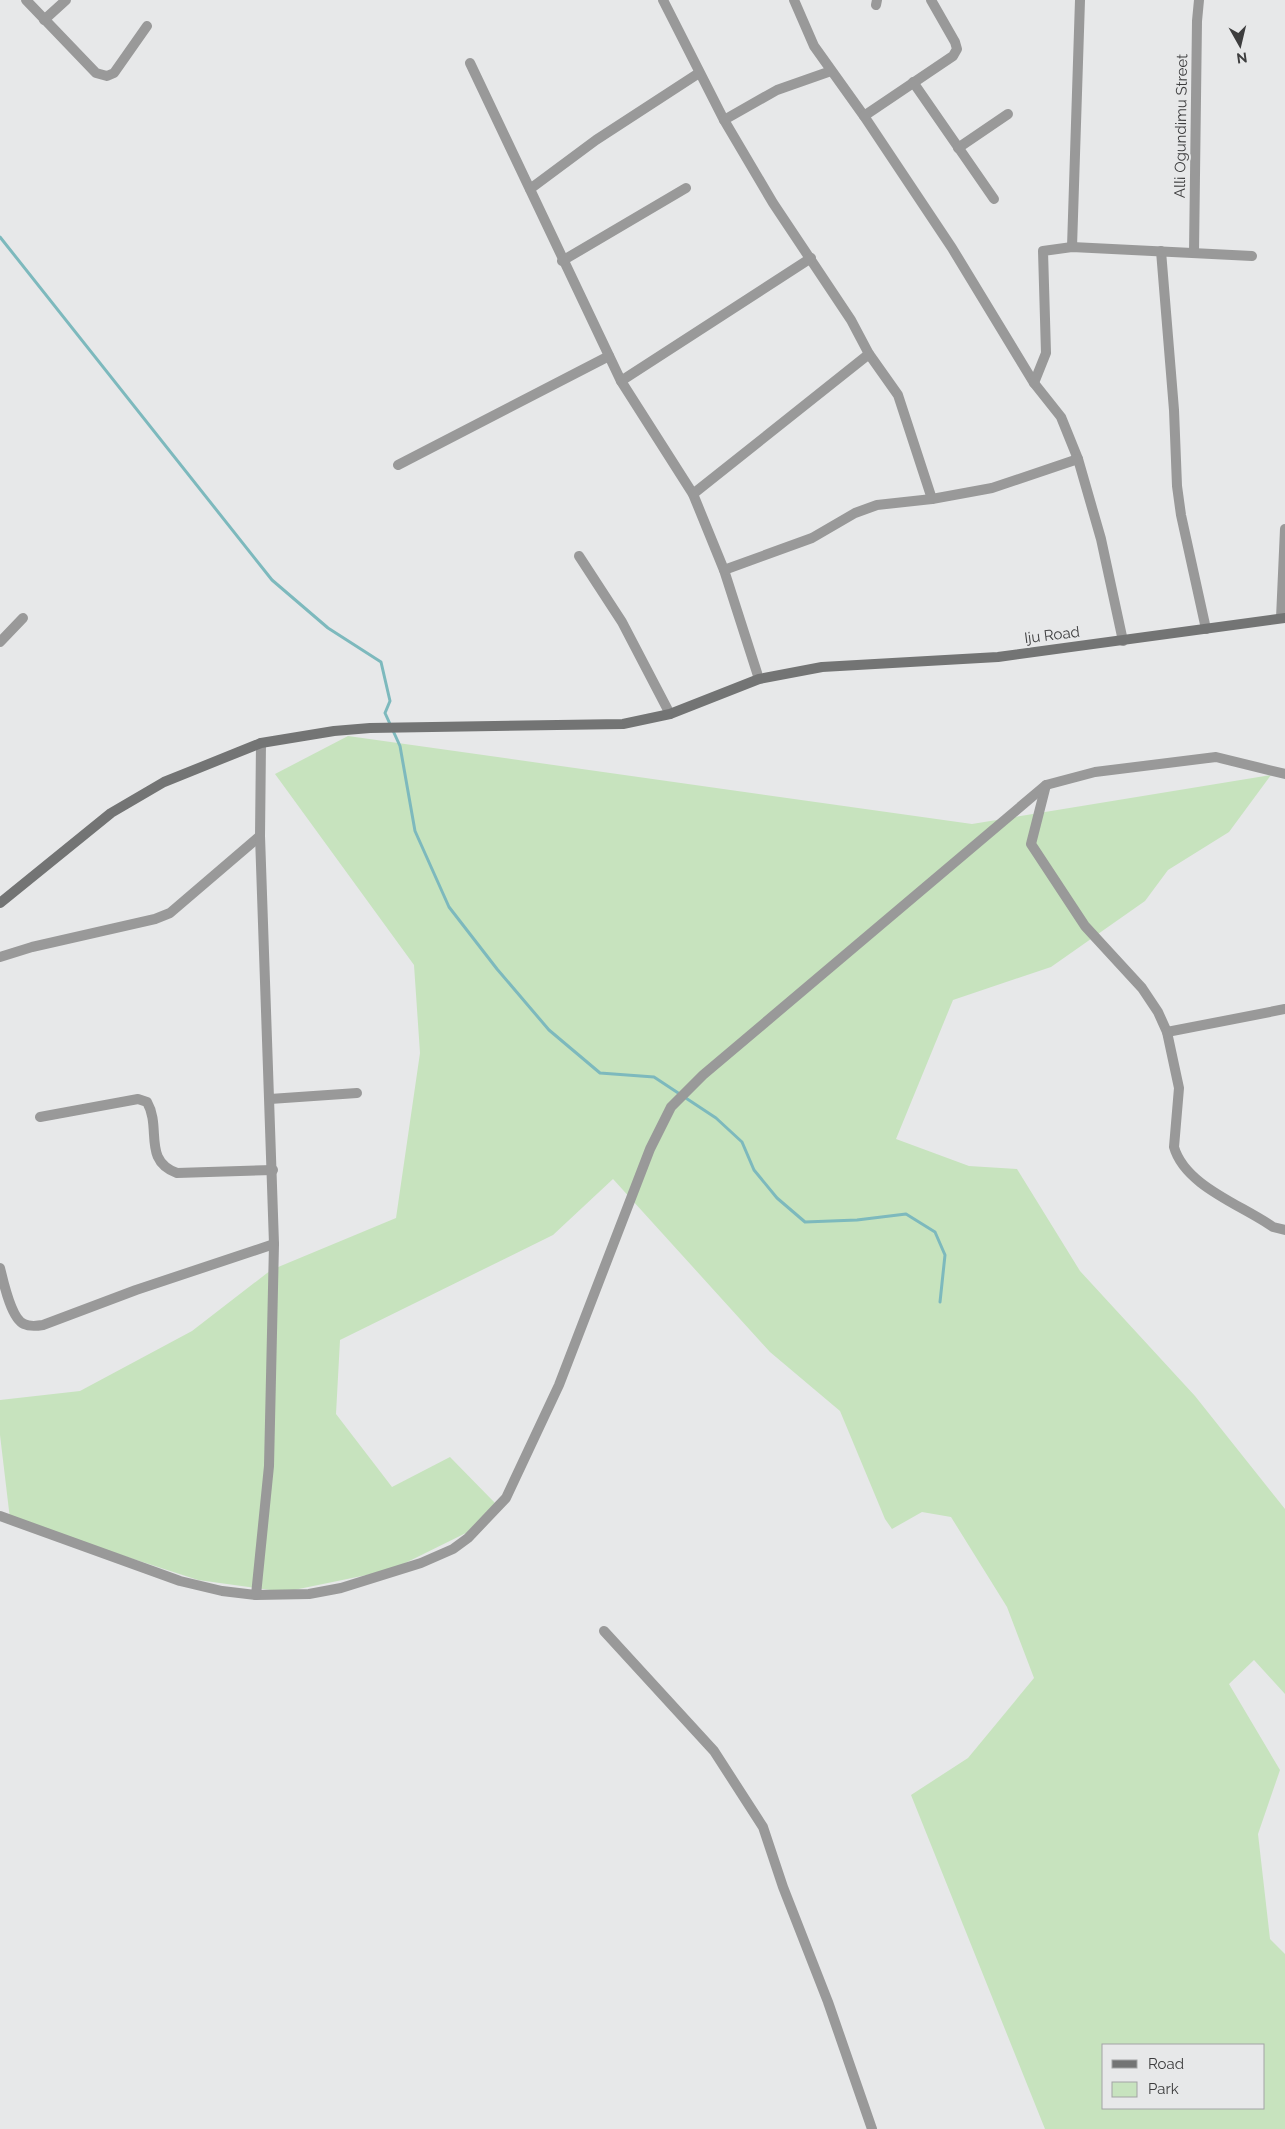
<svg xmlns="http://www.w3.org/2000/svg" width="1285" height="2129" viewBox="0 0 1285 2129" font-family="Raleway,sans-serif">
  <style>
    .green { fill: #c7e3be; fill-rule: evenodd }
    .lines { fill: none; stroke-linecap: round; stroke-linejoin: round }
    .stream { stroke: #7db9bd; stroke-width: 3 }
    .street { stroke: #999; stroke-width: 10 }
    .secondary { stroke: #737474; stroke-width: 10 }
    .labels { text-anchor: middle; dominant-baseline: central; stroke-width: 4; stroke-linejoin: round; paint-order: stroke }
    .street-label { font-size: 15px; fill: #3d3d3e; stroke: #e7e8e9 }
  </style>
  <rect width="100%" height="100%" fill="#e7e8e9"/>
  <!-- green -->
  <path class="green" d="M348 736 972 824 1271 775 1229 832 1168 870 1145 901 1051 967 953 1000 896 1139 969 1166 1017 1169 1080 1271 1195 1396 1285 1509V1694L1254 1660 1229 1684 1280 1770 1258 1834 1270 1939 1285 1954V2129H1045L911 1795 968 1758 1034 1678 1007 1607 951 1517 922 1512 892 1529 885 1519 840 1411 770 1352 613 1179 553 1235 340 1340 336 1414 392 1487 450 1457 495 1503 466 1533 391 1570 284 1592 198 1580 10 1519 0 1435V1400L80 1391 192 1331 271 1270 396 1218 420 1053 414 965 275 774ZM1104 2045H1264V2108H1104Z"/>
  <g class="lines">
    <!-- stream -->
    <polyline class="stream" points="0,237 272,580 328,628 381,662 390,701 385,713 400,746 415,831 449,907 497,969 549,1030 600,1073 654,1077 716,1118 742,1142 754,1170 777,1198 805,1222 857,1220 906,1214 935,1232 945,1255 940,1302"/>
    <!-- street -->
    <g class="street">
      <polyline points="26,0 96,73 107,76 114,73 147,26"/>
      <polyline points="663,0 724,120 773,203 851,320 869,354 898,395 932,499"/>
      <polyline points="794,0 814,46 864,116 952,248 1034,383 1061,417 1078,459 1101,539 1123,641"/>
      <polyline points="876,5 877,0"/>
      <polyline points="44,20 66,0"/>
      <polyline points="470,63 621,381 693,494 724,570 759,679"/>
      <polyline points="913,82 994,199"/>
      <polyline points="864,116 953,56 957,49 955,42 931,0"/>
      <polyline points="724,120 777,90 831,71"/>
      <polyline points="958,148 1008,114"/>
      <polyline points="530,189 596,140 699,73"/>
      <polyline points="1072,247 1080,0"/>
      <polyline points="1161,251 1174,410 1177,486 1181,515 1206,629"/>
      <polyline points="1194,252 1197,21 1199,0"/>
      <polyline points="562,261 686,188"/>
      <polyline points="621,381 811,258"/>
      <polyline points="1034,383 1046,353 1043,251 1072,247 1252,256"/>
      <polyline points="398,465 609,356"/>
      <polyline points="693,494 869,354"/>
      <polyline points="579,556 622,622 670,714"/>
      <polyline points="724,570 812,538 855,513 877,505 932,499 992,488 1078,459"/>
      <polyline points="1281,618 1285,529"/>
      <polyline points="0,642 23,618"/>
      <path d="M1046 785 1031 844 1085 926 1142 988 1158 1012 1167 1032 1179 1088 1174 1147C1185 1186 1242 1205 1273 1227L1285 1230"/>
      <polyline points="0,957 32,947 155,919 170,913 260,836"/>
      <polyline points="1167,1032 1285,1009"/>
      <polyline points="270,1099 357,1093"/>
      <path d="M40 1117 138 1099 147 1102C162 1128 142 1160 177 1173L273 1170"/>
      <path d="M0 1268C3 1280 11 1319 24 1324 30 1327 37 1326 43 1325L136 1290 274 1244"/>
      <polyline points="0,1516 180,1581 222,1591 256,1595 309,1594 341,1588 421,1563 453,1549 468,1538 506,1498 559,1385 650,1149 671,1107 703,1075 1046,785 1095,772 1216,757 1285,774"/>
      <polyline points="256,1595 269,1466 274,1244 260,836 261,743"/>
      <polyline points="604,1631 714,1751 763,1827 783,1887 828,2002 872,2129"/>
    </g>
    <!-- secondary -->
    <polyline class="secondary" points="0,903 111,813 164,782 261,743 334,731 370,728 623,724 670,714 759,679 822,667 998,657 1285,618"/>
  </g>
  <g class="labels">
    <!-- street labels -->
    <g class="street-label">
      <text transform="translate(1181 126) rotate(-89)">Alli Ogundimu Street</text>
      <text transform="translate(1052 635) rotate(-7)">Iju Road</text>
    </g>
  </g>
  <!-- legend -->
  <rect x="1102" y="2044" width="162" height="65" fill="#e7e8e9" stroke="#a3a4a5"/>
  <rect x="1112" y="2060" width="25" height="8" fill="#737474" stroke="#a3a4a5"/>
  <text x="1148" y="2069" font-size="15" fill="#3d3d3e">Road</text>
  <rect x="1112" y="2082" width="25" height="15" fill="#c7e3be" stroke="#a3a4a5"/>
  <text x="1148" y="2094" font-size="15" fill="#3d3d3e">Park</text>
  <!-- north arrow -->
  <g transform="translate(1240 45) rotate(172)" stroke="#e7e8e9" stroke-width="4" paint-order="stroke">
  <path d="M0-4L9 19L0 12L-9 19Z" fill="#3d3d3e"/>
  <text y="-8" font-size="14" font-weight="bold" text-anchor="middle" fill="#3d3d3e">N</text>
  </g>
</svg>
